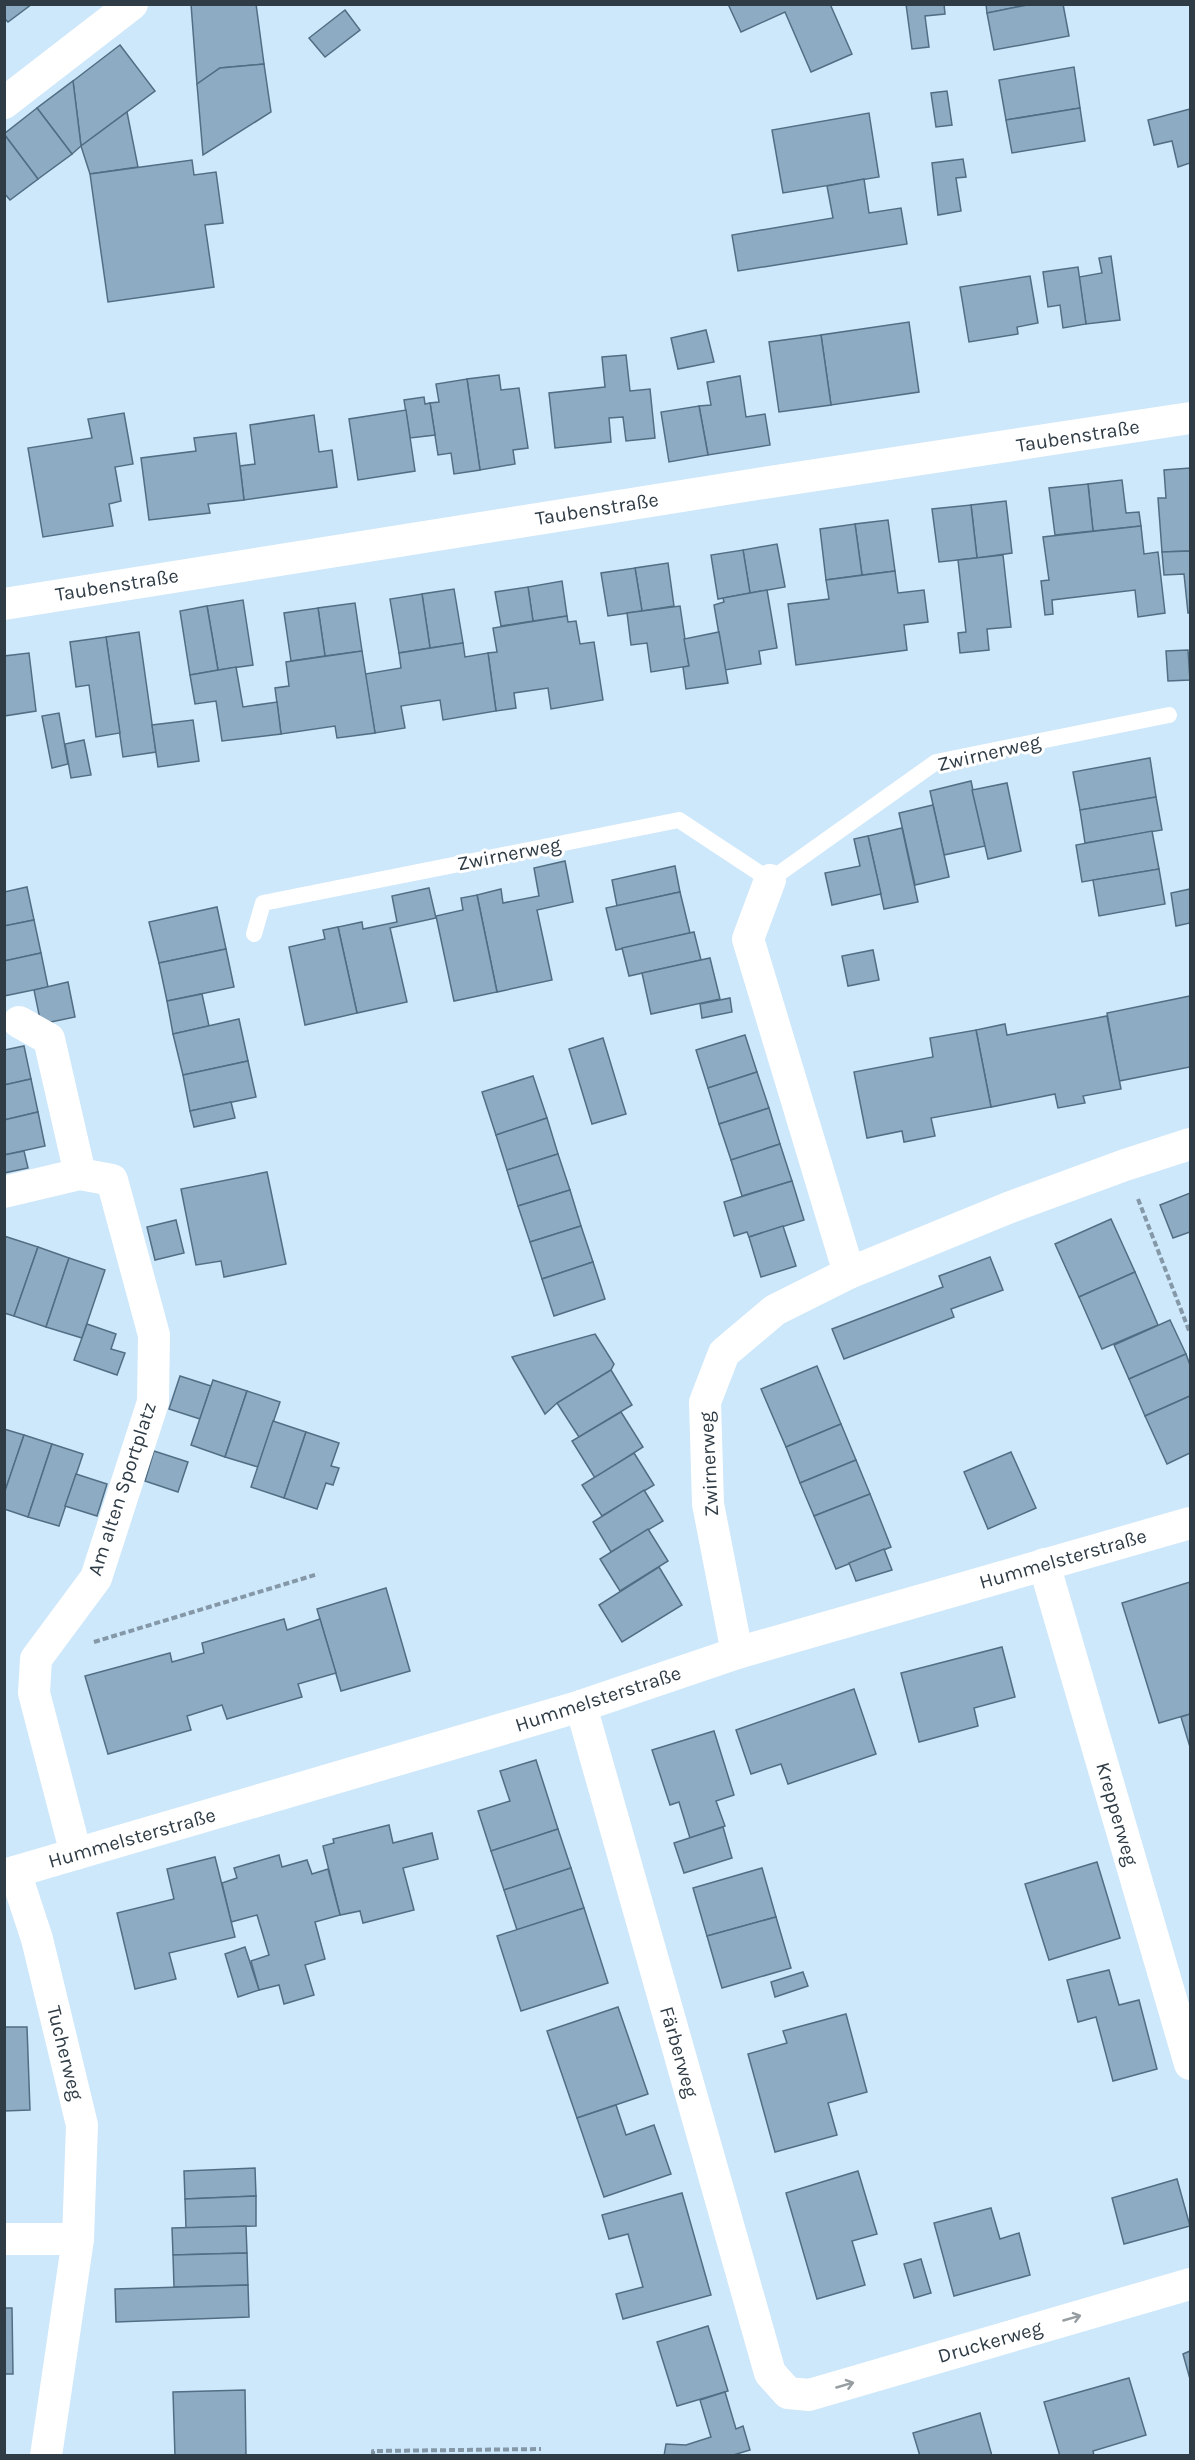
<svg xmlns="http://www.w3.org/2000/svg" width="1195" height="2460" viewBox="0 0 1195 2460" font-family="Karla,sans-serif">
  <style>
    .building { fill: #8dacc3; stroke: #516e84; stroke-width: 1.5 }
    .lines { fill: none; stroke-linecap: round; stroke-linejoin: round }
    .path { stroke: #8498a8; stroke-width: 4; stroke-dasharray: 6 3; stroke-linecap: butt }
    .lane { stroke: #fff; stroke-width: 16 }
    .street { stroke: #fff; stroke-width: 32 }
    .oneway { stroke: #979ea2 }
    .labels { text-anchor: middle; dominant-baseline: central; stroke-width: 6; stroke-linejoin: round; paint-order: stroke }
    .street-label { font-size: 20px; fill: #2f3c46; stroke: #fff }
  </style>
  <rect width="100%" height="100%" fill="#cde7fb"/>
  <!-- building -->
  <g class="building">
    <polygon points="4,4 32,4 8,22 4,18"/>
    <polygon points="191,4 256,4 264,64 220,68 197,84"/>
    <polygon points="728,4 830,4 852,54 811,72 785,12 741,32"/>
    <polygon points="906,4 944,4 945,14 925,16 929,47 912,49"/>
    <polygon points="986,4 1032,4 987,13"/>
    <polygon points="1032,4 1063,4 1069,36 994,50 987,13"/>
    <polygon points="345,10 360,30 325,57 309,38"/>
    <polygon points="120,45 155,91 81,146 73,81"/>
    <polygon points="264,64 271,112 203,155 197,84 220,68"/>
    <polygon points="1074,67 1080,108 1006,120 999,80"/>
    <polygon points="73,81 81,146 72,154 37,108"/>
    <polygon points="947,91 952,125 936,127 931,93"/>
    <polygon points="37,108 72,154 38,179 4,134"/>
    <polygon points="1080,108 1085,141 1012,153 1006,120"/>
    <polygon points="1190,109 1190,163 1178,167 1172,141 1154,145 1148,120"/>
    <polygon points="127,112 138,167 90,174 81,146"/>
    <polygon points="869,113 879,177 783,193 772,130"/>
    <polygon points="4,134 38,179 10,200 4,193"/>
    <polygon points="963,159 966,177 956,178 961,211 938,215 932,163"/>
    <polygon points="192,160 194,175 216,172 223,223 205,225 214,287 108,302 90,174"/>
    <polygon points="864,179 869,213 901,208 907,244 738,271 732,235 833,218 827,186"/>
    <polygon points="1111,256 1120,320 1086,324 1079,277 1102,273 1099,258"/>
    <polygon points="1078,267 1086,324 1063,328 1060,305 1048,307 1043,272"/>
    <polygon points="1030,276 1038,323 1017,327 1018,334 969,342 960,287"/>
    <polygon points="909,322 919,392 831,405 821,335"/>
    <polygon points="706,330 714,362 678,369 671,338"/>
    <polygon points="821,335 831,405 779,412 769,342"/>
    <polygon points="626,355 630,391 650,389 655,438 626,441 623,417 609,418 611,442 555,448 549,393 605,387 602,357"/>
    <polygon points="499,375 501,390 519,388 528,448 513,450 515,464 480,470 467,379"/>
    <polygon points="740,376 746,417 765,414 770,445 708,455 699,406 711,405 707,382"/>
    <polygon points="467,379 480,470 454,474 451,453 438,455 430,403 439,402 436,384"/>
    <polygon points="424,397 425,404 430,403 435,435 410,438 404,400"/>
    <polygon points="699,406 708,455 669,462 661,412"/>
    <polygon points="406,410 415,471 358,480 349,419"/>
    <polygon points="124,413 133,464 115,467 121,501 109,504 113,526 43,537 28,448 92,438 88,419"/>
    <polygon points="314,415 319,452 332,450 337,487 244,500 240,466 255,464 250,425"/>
    <polygon points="236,433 244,500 208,504 210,513 149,520 141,458 196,451 194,438"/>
    <polygon points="1190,468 1190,551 1162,552 1158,498 1166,498 1164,470"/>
    <polygon points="1122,480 1126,513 1139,512 1141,526 1093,531 1088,484"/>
    <polygon points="1088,484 1093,531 1055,535 1049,488"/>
    <polygon points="1006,501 1012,553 977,558 971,505"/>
    <polygon points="971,505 977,558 939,562 932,509"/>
    <polygon points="888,520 895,571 862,575 855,524"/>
    <polygon points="855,524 862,575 826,580 820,529"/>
    <polygon points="1141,526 1144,554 1158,552 1165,613 1138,617 1135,590 1052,600 1053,614 1045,615 1041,581 1049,580 1043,537"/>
    <polygon points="777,544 785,587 750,593 743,550"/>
    <polygon points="743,550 750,593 718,599 711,555"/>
    <polygon points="1190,551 1190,613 1188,613 1184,574 1164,575 1162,552"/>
    <polygon points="1003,555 1011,627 987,629 989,650 960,653 958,633 966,632 958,560"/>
    <polygon points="668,563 674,606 642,611 635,568"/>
    <polygon points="635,568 642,611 608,616 601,573"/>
    <polygon points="895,571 898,593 924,590 928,622 904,625 907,650 796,665 788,604 829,599 826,580"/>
    <polygon points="562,581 567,616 533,621 528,587"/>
    <polygon points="528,587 533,621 501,626 495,592"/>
    <polygon points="454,589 463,643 430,648 422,594"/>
    <polygon points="767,590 777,648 759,651 761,664 725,670 714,605 724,602 723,598"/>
    <polygon points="422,594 430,648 399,653 390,599"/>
    <polygon points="243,600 253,665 218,670 207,606"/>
    <polygon points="355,603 362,651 325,656 318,608"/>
    <polygon points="207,606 218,670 190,675 180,611"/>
    <polygon points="680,606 689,666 651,672 647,643 631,645 627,613"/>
    <polygon points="318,608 325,656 291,661 284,613"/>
    <polygon points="567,616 568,622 576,621 580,644 594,642 603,700 551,709 548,688 514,693 516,708 496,711 488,653 497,652 493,628"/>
    <polygon points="139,632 156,752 123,757 106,637"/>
    <polygon points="719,632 728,683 686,689 683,667 689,666 684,639"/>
    <polygon points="106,637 120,733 96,737 89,685 76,687 70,642"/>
    <polygon points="463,643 465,657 488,653 496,711 443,720 440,700 401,706 405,728 375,733 365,674 401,668 399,653"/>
    <polygon points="1188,650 1190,680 1168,681 1166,651"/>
    <polygon points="362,651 375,733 337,738 335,726 281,734 275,688 289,686 286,662"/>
    <polygon points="29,653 36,711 4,716 4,656"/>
    <polygon points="236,667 243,707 277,702 281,734 222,741 216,701 195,704 190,675"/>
    <polygon points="59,713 68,764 52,768 42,716"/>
    <polygon points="193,720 199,761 158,767 152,725"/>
    <polygon points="84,740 91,775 71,778 65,744"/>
    <polygon points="1150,758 1156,797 1080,810 1073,772"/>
    <polygon points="971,781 985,846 944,855 930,791"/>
    <polygon points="1007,783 1021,851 988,859 972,790"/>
    <polygon points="1156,797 1162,830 1085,843 1080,810"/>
    <polygon points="933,805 949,877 915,885 899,813"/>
    <polygon points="902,828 918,902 884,909 868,836"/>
    <polygon points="1152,831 1159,869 1082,882 1076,845"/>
    <polygon points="868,836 881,894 832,905 825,873 860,866 854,839"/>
    <polygon points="565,861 573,902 537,910 552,980 497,992 477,895 501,889 503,903 539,896 534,868"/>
    <polygon points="675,866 680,892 617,906 612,880"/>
    <polygon points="1159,869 1165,904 1099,916 1093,880"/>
    <polygon points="27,887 34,920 4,926 4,892"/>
    <polygon points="429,888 436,918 390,928 407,1002 357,1013 338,927 362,922 363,929 397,922 392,896"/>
    <polygon points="1190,889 1190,923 1176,926 1171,893"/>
    <polygon points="680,892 690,933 616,950 606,908"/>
    <polygon points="477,895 497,992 454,1001 436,916 463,910 461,898"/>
    <polygon points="217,907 226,949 159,963 149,922"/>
    <polygon points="34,920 41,953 4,961 4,926"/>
    <polygon points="338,927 357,1013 305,1025 289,947 325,939 323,930"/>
    <polygon points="694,932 701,960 629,976 622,948"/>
    <polygon points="226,949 234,987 167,1001 159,963"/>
    <polygon points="873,950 879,980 848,986 842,956"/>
    <polygon points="41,953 48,987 4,996 4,961"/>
    <polygon points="710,958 720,999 651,1014 642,973"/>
    <polygon points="68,982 75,1017 41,1024 34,990"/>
    <polygon points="202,994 209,1026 173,1034 167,1001"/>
    <polygon points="1190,996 1190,1067 1119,1081 1107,1013"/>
    <polygon points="730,998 732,1012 702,1018 700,1004"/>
    <polygon points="1107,1016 1121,1089 1083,1096 1085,1103 1058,1108 1055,1094 991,1107 976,1030 1005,1024 1007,1035"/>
    <polygon points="239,1019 248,1061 183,1075 173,1034"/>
    <polygon points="976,1030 991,1107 931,1118 935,1136 904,1142 902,1131 867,1138 854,1072 933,1057 930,1038"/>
    <polygon points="745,1035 757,1072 708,1088 696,1050"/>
    <polygon points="603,1038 626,1114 592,1124 569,1049"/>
    <polygon points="24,1046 31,1079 4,1085 4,1050"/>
    <polygon points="248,1061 256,1097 190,1111 183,1075"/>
    <polygon points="757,1072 769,1108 719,1124 708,1088"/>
    <polygon points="533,1076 547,1118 496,1135 482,1092"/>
    <polygon points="31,1079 38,1112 4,1120 4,1085"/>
    <polygon points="231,1102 235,1118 194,1127 190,1111"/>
    <polygon points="769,1108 780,1144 731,1160 719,1124"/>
    <polygon points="38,1112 45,1146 4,1155 4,1120"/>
    <polygon points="547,1118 558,1154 507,1170 496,1135"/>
    <polygon points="780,1144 792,1181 742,1196 731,1160"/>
    <polygon points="24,1151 28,1168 4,1173 4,1155"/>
    <polygon points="558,1154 570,1190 518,1206 507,1170"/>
    <polygon points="267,1172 286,1264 224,1277 221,1261 196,1265 181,1189"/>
    <polygon points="792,1181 804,1220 749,1237 747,1232 734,1236 724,1202"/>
    <polygon points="570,1190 581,1226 530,1242 518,1206"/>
    <polygon points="1190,1193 1190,1232 1173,1238 1160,1205"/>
    <polygon points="1111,1219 1135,1272 1079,1297 1055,1244"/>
    <polygon points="176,1220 184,1253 155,1260 147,1227"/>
    <polygon points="581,1226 593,1262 542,1279 530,1242"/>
    <polygon points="783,1226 796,1266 761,1277 749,1237"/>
    <polygon points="4,1236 38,1247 14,1316 4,1313"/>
    <polygon points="38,1247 69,1258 46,1327 14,1316"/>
    <polygon points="990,1257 1003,1290 951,1309 954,1317 844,1359 832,1329 943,1287 939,1276"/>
    <polygon points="69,1258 105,1270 82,1338 46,1327"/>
    <polygon points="593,1262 605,1299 554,1316 542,1279"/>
    <polygon points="1135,1272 1158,1325 1102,1349 1079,1297"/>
    <polygon points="1170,1320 1186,1354 1129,1379 1114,1345"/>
    <polygon points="87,1324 116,1334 111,1349 125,1353 117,1375 74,1360"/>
    <polygon points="595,1334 614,1364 611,1370 557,1403 545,1414 512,1357"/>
    <polygon points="1186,1354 1190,1365 1190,1396 1145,1416 1129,1379"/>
    <polygon points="817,1366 841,1424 786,1447 761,1389"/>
    <polygon points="611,1370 632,1405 579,1437 557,1403"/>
    <polygon points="180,1376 211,1386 200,1419 169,1409"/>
    <polygon points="213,1380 247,1391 225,1457 191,1445"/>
    <polygon points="247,1391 280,1402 258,1467 225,1457"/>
    <polygon points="1190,1396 1190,1453 1167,1464 1145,1416"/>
    <polygon points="621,1412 643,1447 595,1478 572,1441"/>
    <polygon points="273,1421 306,1432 284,1498 251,1487"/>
    <polygon points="841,1424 856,1460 800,1483 786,1447"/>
    <polygon points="4,1429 24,1435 4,1494"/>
    <polygon points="306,1432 339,1443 331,1466 339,1468 333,1485 326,1483 317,1509 284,1498"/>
    <polygon points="24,1435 52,1444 28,1517 4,1509 4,1494"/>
    <polygon points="52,1444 83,1454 59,1526 28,1517"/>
    <polygon points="154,1451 188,1462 178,1492 145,1481"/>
    <polygon points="1011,1452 1036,1508 988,1529 964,1472"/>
    <polygon points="634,1453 654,1485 602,1516 582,1485"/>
    <polygon points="856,1460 870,1494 814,1516 800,1483"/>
    <polygon points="76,1474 107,1484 97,1516 65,1506"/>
    <polygon points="644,1490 663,1521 611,1552 593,1522"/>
    <polygon points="870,1494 891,1547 836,1569 814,1516"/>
    <polygon points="648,1529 668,1561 620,1591 600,1559"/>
    <polygon points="884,1549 892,1570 856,1581 849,1563"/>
    <polygon points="659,1567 682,1605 622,1642 599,1605"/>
    <polygon points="1190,1582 1190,1714 1159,1723 1122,1603"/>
    <polygon points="386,1588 410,1671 341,1691 317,1609"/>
    <polygon points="284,1619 287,1630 320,1619 336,1673 298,1684 302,1697 227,1719 222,1705 187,1716 191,1730 108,1754 85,1676 170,1653 172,1662 204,1653 202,1643"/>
    <polygon points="1002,1647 1015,1697 974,1708 978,1726 919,1742 901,1673"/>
    <polygon points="854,1689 876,1754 788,1784 781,1764 751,1774 736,1730"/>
    <polygon points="1190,1714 1190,1747 1181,1717"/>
    <polygon points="714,1731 734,1795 716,1801 725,1826 690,1838 679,1802 670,1805 652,1750"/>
    <polygon points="536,1760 558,1829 491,1851 478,1811 510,1801 500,1771"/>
    <polygon points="389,1825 393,1843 432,1833 438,1859 403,1868 414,1910 363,1923 360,1911 340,1915 323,1846 334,1843 333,1839"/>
    <polygon points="723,1827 732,1858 684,1873 674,1843"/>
    <polygon points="558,1829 571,1868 504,1890 491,1851"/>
    <polygon points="279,1855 282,1867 307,1860 312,1874 328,1869 340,1915 315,1922 325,1959 305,1965 314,1995 284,2004 279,1985 259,1990 251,1961 269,1955 257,1915 231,1922 222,1883 237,1878 234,1868"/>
    <polygon points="215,1857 235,1937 169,1953 176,1979 135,1989 117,1913 174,1899 167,1869"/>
    <polygon points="1097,1862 1120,1938 1049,1960 1025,1884"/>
    <polygon points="571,1868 584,1908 517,1930 504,1890"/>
    <polygon points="762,1868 776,1917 707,1936 693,1888"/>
    <polygon points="584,1908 608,1983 521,2011 497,1936"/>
    <polygon points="776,1917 791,1968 722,1988 707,1936"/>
    <polygon points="245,1947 259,1990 238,1997 225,1954"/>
    <polygon points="1109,1970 1119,2005 1139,2000 1157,2069 1113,2081 1096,2017 1078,2022 1067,1980"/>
    <polygon points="803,1972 808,1986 775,1997 771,1982"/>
    <polygon points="618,2007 648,2094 577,2118 547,2031"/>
    <polygon points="846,2014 867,2092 828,2103 837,2135 775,2152 748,2054 787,2043 783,2031"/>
    <polygon points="4,2027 27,2027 30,2110 4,2111"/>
    <polygon points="616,2105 626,2135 654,2125 671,2174 604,2197 577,2118"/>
    <polygon points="255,2168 256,2196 185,2199 184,2171"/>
    <polygon points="858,2171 877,2234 852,2241 865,2285 817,2299 786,2193"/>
    <polygon points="1177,2179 1190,2226 1124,2244 1112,2198"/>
    <polygon points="682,2193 711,2295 623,2319 616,2294 643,2287 628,2234 609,2239 602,2215"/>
    <polygon points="256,2196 256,2226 186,2228 185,2199"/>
    <polygon points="991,2208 1000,2239 1019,2233 1030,2275 954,2296 934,2223"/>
    <polygon points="246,2226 247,2253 173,2255 172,2228"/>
    <polygon points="247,2253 248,2285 174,2287 173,2255"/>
    <polygon points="921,2259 931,2293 914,2298 904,2264"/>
    <polygon points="248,2285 249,2317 116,2322 115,2289"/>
    <polygon points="4,2308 12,2308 13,2374 4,2374"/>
    <polygon points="708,2326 728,2391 677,2406 657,2342"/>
    <polygon points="1190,2351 1190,2379 1183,2354"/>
    <polygon points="1129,2378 1146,2435 1093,2451 1094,2456 1060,2456 1044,2402"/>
    <polygon points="245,2390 246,2456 175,2456 173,2392"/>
    <polygon points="725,2392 736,2429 743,2426 750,2450 730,2456 664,2456 666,2444 686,2445 711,2437 700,2400"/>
    <polygon points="980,2413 992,2456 920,2456 913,2433"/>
  </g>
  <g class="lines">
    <!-- path -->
    <g class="path">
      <polyline points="1138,1199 1190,1333"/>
      <polyline points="94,1642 318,1574"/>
      <polyline points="373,2456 373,2451 541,2449"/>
    </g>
    <!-- lane -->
    <polyline class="lane" points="254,934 263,903 679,820 770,880 936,762 1169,715"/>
    <!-- street -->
    <g class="street">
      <polyline points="4,103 132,4"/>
      <polyline points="4,604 757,484 1190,418"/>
      <polyline points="770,880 748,939 849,1273"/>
      <polyline points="19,1022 49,1039 80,1174"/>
      <polyline points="4,1192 80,1174 112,1180 154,1335 153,1402 96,1578 36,1659 34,1693 76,1854"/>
      <polyline points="1044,1564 1190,2064"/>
      <polyline points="737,1653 708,1504 705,1402 724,1353 775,1310 849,1273 1008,1208 1125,1165 1190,1144"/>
      <polyline points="581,1706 770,2373 788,2393 809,2395 1190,2284"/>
      <polyline points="15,1872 37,1939 82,2125 78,2239 46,2456"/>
      <polyline points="4,1875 581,1706 737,1653 1190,1523"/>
      <polyline points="4,2239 78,2239"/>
    </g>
  </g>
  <!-- one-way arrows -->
  <defs><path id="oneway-shaft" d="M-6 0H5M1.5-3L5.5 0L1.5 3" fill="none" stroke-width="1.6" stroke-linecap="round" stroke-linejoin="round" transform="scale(1.5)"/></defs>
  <g class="oneway">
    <use href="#oneway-shaft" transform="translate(1072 2318) rotate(-16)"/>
    <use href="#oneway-shaft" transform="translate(845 2385) rotate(-16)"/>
  </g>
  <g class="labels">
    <!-- street labels -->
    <g class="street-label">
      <text transform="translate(1078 436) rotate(-9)">Taubenstraße</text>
      <text transform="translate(597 509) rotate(-9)">Taubenstraße</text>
      <text transform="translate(117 585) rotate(-9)">Taubenstraße</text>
      <text transform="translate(989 753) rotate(-13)">Zwirnerweg</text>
      <text transform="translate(509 854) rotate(-11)">Zwirnerweg</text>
      <text transform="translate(709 1464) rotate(-93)">Zwirnerweg</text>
      <text transform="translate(122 1489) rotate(-72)">Am alten Sportplatz</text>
      <text transform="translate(1063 1559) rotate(-16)">Hummelsterstraße</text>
      <text transform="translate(598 1699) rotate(-18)">Hummelsterstraße</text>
      <text transform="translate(1117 1814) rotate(74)">Krepperweg</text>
      <text transform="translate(132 1838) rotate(-16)">Hummelsterstraße</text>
      <text transform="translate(679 2052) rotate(74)">Färberweg</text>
      <text transform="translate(65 2053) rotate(76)">Tucherweg</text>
      <text transform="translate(990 2342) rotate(-16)">Druckerweg</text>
    </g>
  </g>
  <!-- border -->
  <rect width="1195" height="2460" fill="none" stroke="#2f3c46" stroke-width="12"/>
</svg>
